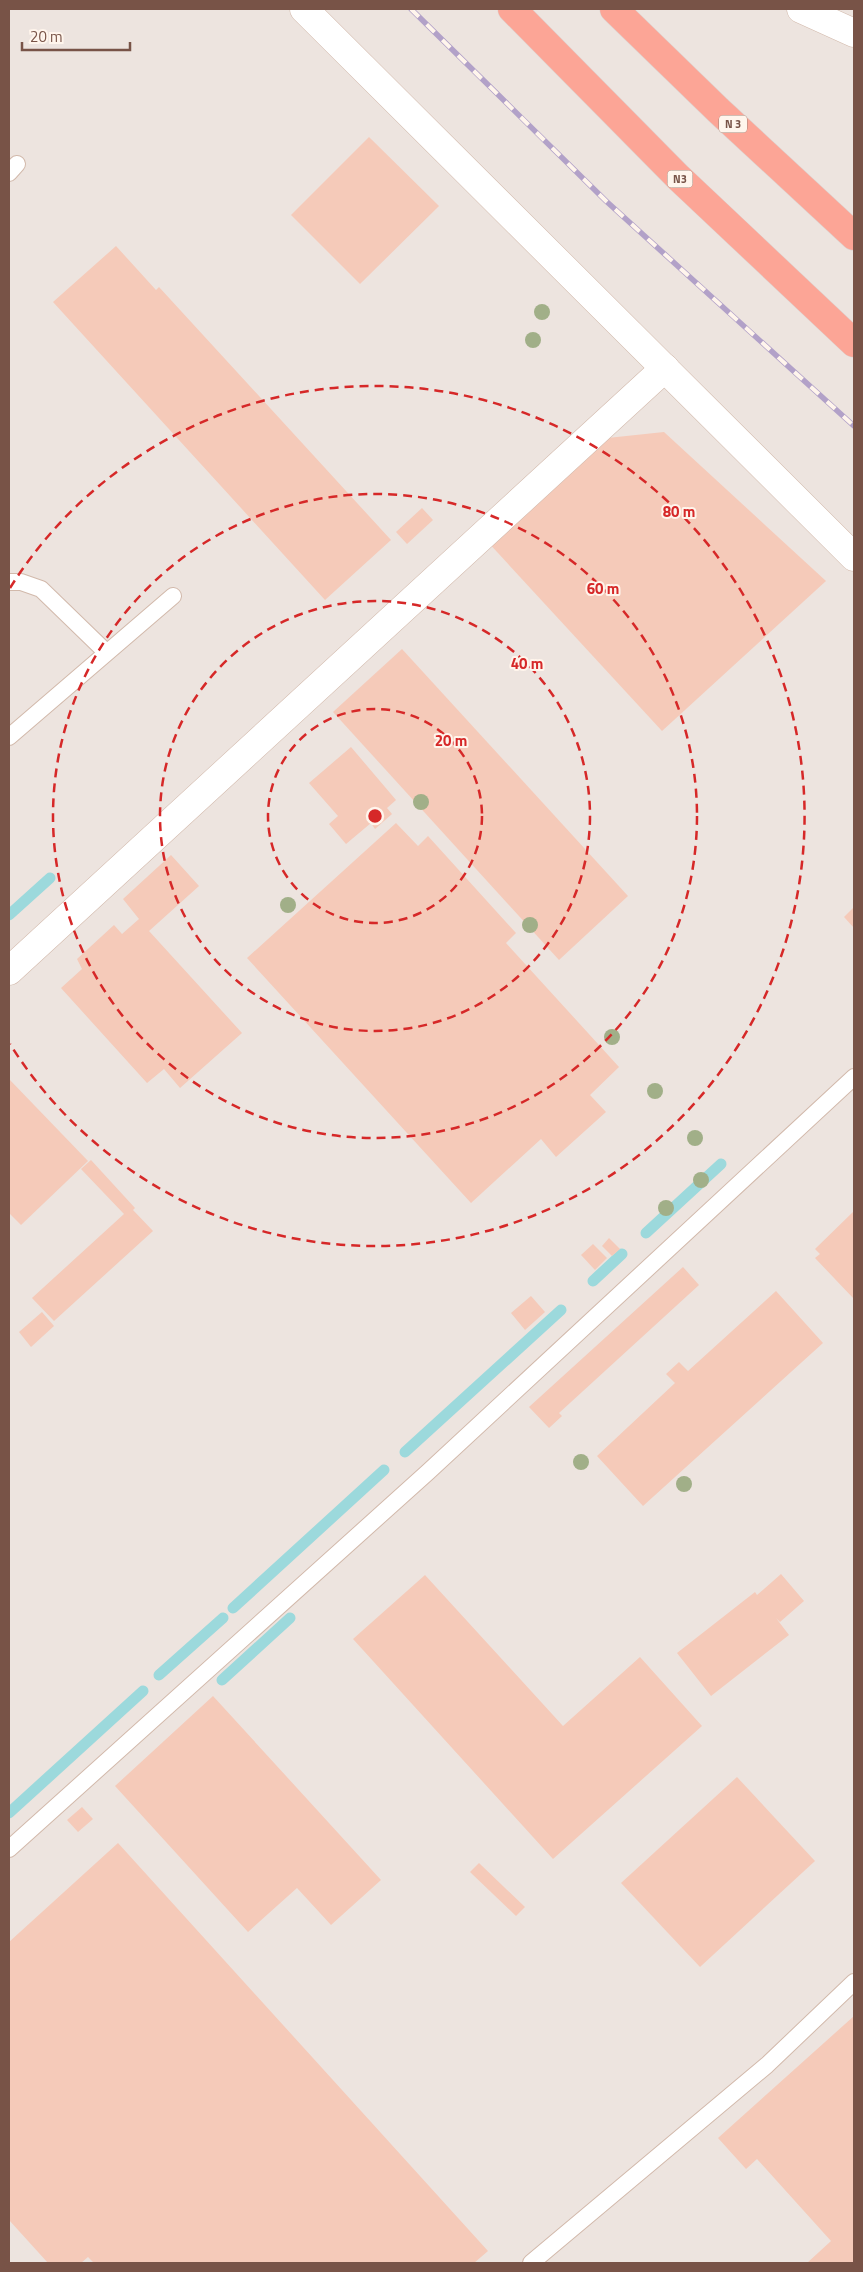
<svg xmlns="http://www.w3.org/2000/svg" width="863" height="2272" viewBox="0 0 863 2272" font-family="'Titillium Web',sans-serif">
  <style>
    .industrial { fill: #ede4df }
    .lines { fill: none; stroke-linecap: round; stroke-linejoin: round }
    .stream { stroke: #9cd9dc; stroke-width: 11 }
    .building { fill: #f5cab9 }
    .lane-casing { stroke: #d2b9ab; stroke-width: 18 }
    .street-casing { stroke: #d2b9ab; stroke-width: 29 }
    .highway-casing { stroke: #dcd2cf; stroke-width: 29 }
    .lane { stroke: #fff; stroke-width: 16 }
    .street { stroke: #fff; stroke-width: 28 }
    .highway { stroke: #fca596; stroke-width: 28 }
    .rail-casing { stroke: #b2a1c8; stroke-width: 5.5 }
    .rail { stroke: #fff5ec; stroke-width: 4; stroke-dasharray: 11; stroke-linecap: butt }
    .tree { fill: #a1af88 }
    .ring { fill: none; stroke: #d62828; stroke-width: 2.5; stroke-dasharray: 9 6 }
    .labels { text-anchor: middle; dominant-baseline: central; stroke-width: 4; stroke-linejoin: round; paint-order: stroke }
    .shield { fill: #fff5ec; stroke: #a08478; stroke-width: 1 }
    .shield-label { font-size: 11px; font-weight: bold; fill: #785347 }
    .centre { fill: #d62828; stroke: #fff5ec; stroke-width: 2.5 }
    .ring-label { font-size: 15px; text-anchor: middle; font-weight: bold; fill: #d62828; stroke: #fff5ec; stroke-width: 4; stroke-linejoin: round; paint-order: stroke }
  </style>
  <rect width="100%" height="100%" fill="#fef1e4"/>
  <!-- industrial -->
  <rect class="industrial" x="9" y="9" width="845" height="2254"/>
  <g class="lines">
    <!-- stream -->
    <g class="stream">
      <polyline points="9,915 50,878"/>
      <polyline points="646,1233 721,1164"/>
      <polyline points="593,1281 622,1254"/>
      <polyline points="405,1452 561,1310"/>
      <polyline points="233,1608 384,1470"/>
      <polyline points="159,1675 223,1618"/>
      <polyline points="222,1680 290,1618"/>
      <polyline points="9,1813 143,1691"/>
    </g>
  </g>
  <!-- building -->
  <g class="building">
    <polygon points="369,137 439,206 360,284 291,215"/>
    <polygon points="116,246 156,290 159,287 391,540 325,600 53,302"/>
    <polygon points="664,432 826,581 662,731 486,540 598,439"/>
    <polygon points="422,508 433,520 407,544 396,532"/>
    <polygon points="402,649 628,896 559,960 333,712"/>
    <polygon points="351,747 396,800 387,808 392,814 375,829 371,823 346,844 329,824 338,816 309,783"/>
    <polygon points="396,823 418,846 428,836 516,933 506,943 619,1067 590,1095 606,1112 556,1157 541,1139 471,1203 247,958"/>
    <polygon points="171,855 199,886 149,931 242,1033 180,1088 164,1069 147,1083 61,988 82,969 77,959 114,925 122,934 139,919 123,899"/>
    <polygon points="854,907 854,928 844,917"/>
    <polygon points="9,1079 88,1161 21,1225 9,1213"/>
    <polygon points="91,1160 135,1208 133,1210 153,1231 54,1321 32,1298 124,1214 81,1169"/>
    <polygon points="854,1211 854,1299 815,1258 820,1254 815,1249"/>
    <polygon points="609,1238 620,1249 612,1256 602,1246"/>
    <polygon points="593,1244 607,1258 595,1270 581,1255"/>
    <polygon points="683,1267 699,1285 559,1413 562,1416 549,1428 529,1407"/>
    <polygon points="776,1291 823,1343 643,1506 597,1456 675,1383 666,1374 679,1362 688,1371"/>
    <polygon points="531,1296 545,1312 525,1330 511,1313"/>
    <polygon points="42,1312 54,1326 31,1347 19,1332"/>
    <polygon points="781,1574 804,1601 780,1622 776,1618 789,1635 711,1696 677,1653 755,1592 757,1595"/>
    <polygon points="425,1575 563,1726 640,1657 702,1726 553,1859 353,1639"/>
    <polygon points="213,1696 381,1880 331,1925 297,1888 248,1932 115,1786"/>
    <polygon points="737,1777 815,1861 700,1967 621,1883"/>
    <polygon points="82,1807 93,1819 78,1832 67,1820"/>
    <polygon points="118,1843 488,2251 474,2263 94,2263 88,2257 81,2263 48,2263 9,2220 9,1942"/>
    <polygon points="479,1863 525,1907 516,1916 470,1872"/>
    <polygon points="854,2016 854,2263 807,2263 831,2241 757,2159 746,2169 718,2138"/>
  </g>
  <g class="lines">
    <!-- lane casing -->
    <g class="lane-casing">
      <g id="lane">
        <polyline points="9,173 17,164"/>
        <polyline points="9,582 21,582 41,589 106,652"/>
        <polyline points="9,737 173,596"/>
        <polyline points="9,1849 428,1472 854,1077"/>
        <polyline points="531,2263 767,2065 854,1982"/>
      </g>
    </g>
    <!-- street casing -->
    <g class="street-casing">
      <g id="street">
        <polyline points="304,9 854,557"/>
        <polyline points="801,9 854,33"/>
        <polyline points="9,971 665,368"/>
      </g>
    </g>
    <!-- highway casing -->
    <g class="highway-casing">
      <g id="highway">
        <polyline points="512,9 678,177 854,343"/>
        <polyline points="614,9 718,110 854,236"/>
      </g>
    </g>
    <!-- lane -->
    <use href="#lane" class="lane"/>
    <!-- street -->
    <use href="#street" class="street"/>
    <!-- highway -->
    <use href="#highway" class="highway"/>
    <!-- rail casing -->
    <g class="rail-casing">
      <polyline id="rail" points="411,9 606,201 854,426"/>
    </g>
    <!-- rail -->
    <use href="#rail" class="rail"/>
  </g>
  <!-- trees -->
  <g class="tree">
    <circle cx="542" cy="312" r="8"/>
    <circle cx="533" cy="340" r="8"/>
    <circle cx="421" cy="802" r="8"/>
    <circle cx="288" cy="905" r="8"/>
    <circle cx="530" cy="925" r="8"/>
    <circle cx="612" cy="1037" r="8"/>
    <circle cx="655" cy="1091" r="8"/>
    <circle cx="695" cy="1138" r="8"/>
    <circle cx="701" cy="1180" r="8"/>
    <circle cx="666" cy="1208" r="8"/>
    <circle cx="581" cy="1462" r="8"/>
    <circle cx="684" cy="1484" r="8"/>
  </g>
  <!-- distance rings -->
  <g class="ring">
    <circle cx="375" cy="816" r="107"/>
    <circle cx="375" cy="816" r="215"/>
    <circle cx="375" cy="816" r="322"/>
    <path d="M10 588A430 430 0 1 1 10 1044"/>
  </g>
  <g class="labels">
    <!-- shield labels -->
    <g class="shield">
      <rect x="719" y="115.5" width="28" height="17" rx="4"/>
      <rect x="667.5" y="170.5" width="25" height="17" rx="4"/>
    </g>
    <g class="shield-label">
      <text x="733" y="124">N 3</text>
      <text x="680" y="179">N3</text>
    </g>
  </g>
  <circle cx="375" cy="816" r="8" class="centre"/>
  <g class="ring-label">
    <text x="679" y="517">80 m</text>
    <text x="603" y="594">60 m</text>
    <text x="527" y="669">40 m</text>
    <text x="451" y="746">20 m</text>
  </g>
  <!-- border -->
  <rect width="863" height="2272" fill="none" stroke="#785347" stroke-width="20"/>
  <!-- scale -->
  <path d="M22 42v8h108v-8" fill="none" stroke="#785347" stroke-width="2.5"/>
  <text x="30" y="42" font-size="15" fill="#785347" stroke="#fff5ec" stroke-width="4" paint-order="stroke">20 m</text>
</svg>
